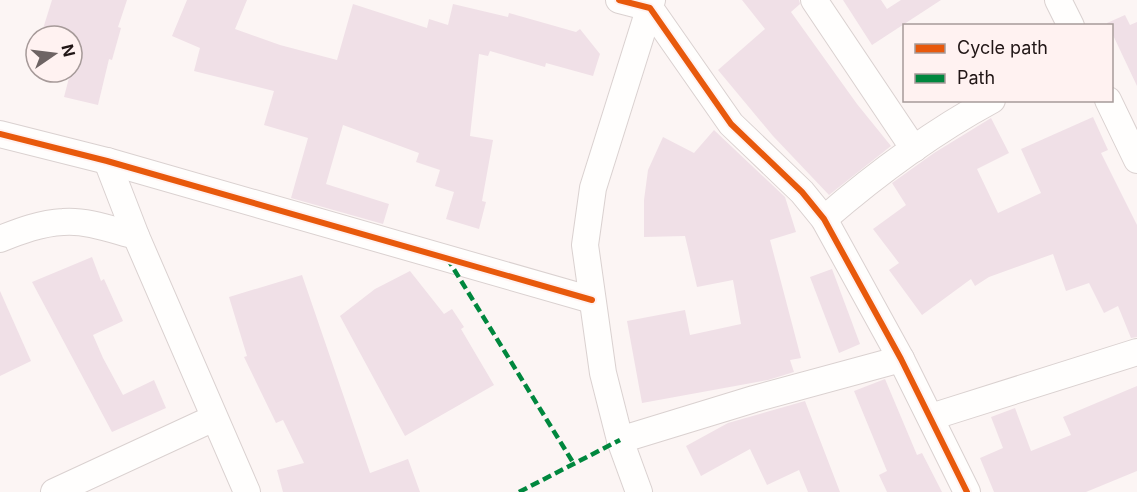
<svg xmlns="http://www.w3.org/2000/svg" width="1137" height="492" viewBox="0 0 1137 492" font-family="Inter,sans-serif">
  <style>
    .building { fill: #f0e0e7 }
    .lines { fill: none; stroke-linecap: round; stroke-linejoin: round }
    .minor-casing { stroke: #dad1d0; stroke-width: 28 }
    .minor { stroke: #fffefd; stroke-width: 26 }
    .quiet { stroke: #00873e; stroke-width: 4.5; stroke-dasharray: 9 4.5; stroke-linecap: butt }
    .cycleway-casing { stroke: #fff2f1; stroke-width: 10 }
    .cycleway { stroke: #e8590c; stroke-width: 6 }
  </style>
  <rect width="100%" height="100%" fill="#fcf5f4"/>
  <!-- building -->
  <g class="building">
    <polygon points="52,0 127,0 118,27 121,28 112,60 109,59 98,105 64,97 78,43 72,41 72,36 55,36 42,32"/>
    <polygon points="187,0 247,0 235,29 280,45 337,60 353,4 427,28 429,19 448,25 453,4 508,17 509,13 576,32 580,29 600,54 593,76 546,63 545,67 490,51 488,56 479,54 470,136 493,140 482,201 486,202 479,229 446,219 454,192 435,186 440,170 416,162 419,153 343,125 326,184 389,204 383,224 291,198 308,138 264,125 274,91 194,71 200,48 172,36"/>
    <polygon points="742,0 799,0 800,4 791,12 857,104 891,146 829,195 773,136 718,70 765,29"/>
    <polygon points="843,0 881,0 887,9 901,0 941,0 872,45"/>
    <polygon points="1125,15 1130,25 1137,22 1137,86 1112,33 1112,26 1108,26 1107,23"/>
    <polygon points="1093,117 1108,150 1101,153 1137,225 1137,337 1131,338 1118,306 1104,313 1089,283 1066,291 1053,254 989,277 975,286 971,279 922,315 889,270 899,263 873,229 906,205 892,183 934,153 991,118 1009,153 977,169 998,213 1041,193 1021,149"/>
    <polygon points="714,130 785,197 796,232 770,240 801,358 790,360 794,372 768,380 642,403 627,321 685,310 690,335 741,324 733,280 697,287 685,236 644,237 644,200 648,170 663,137 694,153"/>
    <polygon points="92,257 101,281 104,279 123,321 93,335 103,358 123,395 154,380 166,408 112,432 32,282"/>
    <polygon points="832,269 860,344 839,353 810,277"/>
    <polygon points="410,271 444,314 452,309 464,327 461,329 494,385 405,436 340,316 375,289"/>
    <polygon points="302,275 370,473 408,459 420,492 283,492 277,470 304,463 283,420 276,423 244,357 247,356 229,297"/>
    <polygon points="0,291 31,361 0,376"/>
    <polygon points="885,379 917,455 922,453 942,492 887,492 879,475 887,471 854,391"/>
    <polygon points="1137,386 1137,471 1086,492 994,492 980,458 1003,448 991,417 1015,408 1031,451 1071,435 1063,417"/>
    <polygon points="805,401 840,492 808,492 799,470 767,485 750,449 701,476 686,446 728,423"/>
  </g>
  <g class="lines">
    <!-- minor casing -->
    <g class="minor-casing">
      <g id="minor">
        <polyline points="619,0 650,8 731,124 802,192 824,219 901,359 967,492"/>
        <polyline points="814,0 914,149"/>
        <polyline points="1058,0 1071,26"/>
        <polyline points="1108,100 1137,160"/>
        <polyline points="0,134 107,161 592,300"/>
        <polyline points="107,161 136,236 247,492"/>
        <path d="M824 219C876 174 931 133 992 100"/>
        <path d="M0 239C20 231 41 223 63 222 87 220 113 230 136 236"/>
        <polyline points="931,417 1137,352"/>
        <polyline points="620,440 754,399 901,359"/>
        <polyline points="54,492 214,418"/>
        <polyline points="639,492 620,440 603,373 585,245 593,188 652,0"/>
      </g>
    </g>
    <!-- minor -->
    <use href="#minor" class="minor"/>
    <!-- quiet -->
    <g class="quiet">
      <polyline points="447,258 574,464"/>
      <polyline points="519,492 620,440"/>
    </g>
    <!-- cycleway casing -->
    <g class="cycleway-casing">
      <g id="cycleway">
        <polyline points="619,0 650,8 731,124 802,192 824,219 901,359 967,492"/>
        <polyline points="0,134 107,161 592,300"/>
      </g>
    </g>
    <!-- cycleway -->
    <use href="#cycleway" class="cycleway"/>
  </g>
  <!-- legend -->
  <rect x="903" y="24" width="210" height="78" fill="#fff2f1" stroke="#a69a99" stroke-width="1.5"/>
  <rect x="915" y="44" width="30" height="9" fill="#e8590c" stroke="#a69a99" stroke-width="1.5"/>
  <text x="957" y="54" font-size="18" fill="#211616">Cycle path</text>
  <rect x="915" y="74" width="30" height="9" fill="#00873e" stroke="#a69a99" stroke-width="1.5"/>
  <text x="957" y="84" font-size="18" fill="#211616">Path</text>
  <!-- north arrow -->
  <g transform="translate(54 54) rotate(76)"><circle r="28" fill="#fff2f1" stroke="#a69a99" stroke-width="1.5"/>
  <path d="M0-4.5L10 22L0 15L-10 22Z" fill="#6e6464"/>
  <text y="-9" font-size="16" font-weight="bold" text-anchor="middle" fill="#211616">N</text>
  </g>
</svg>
